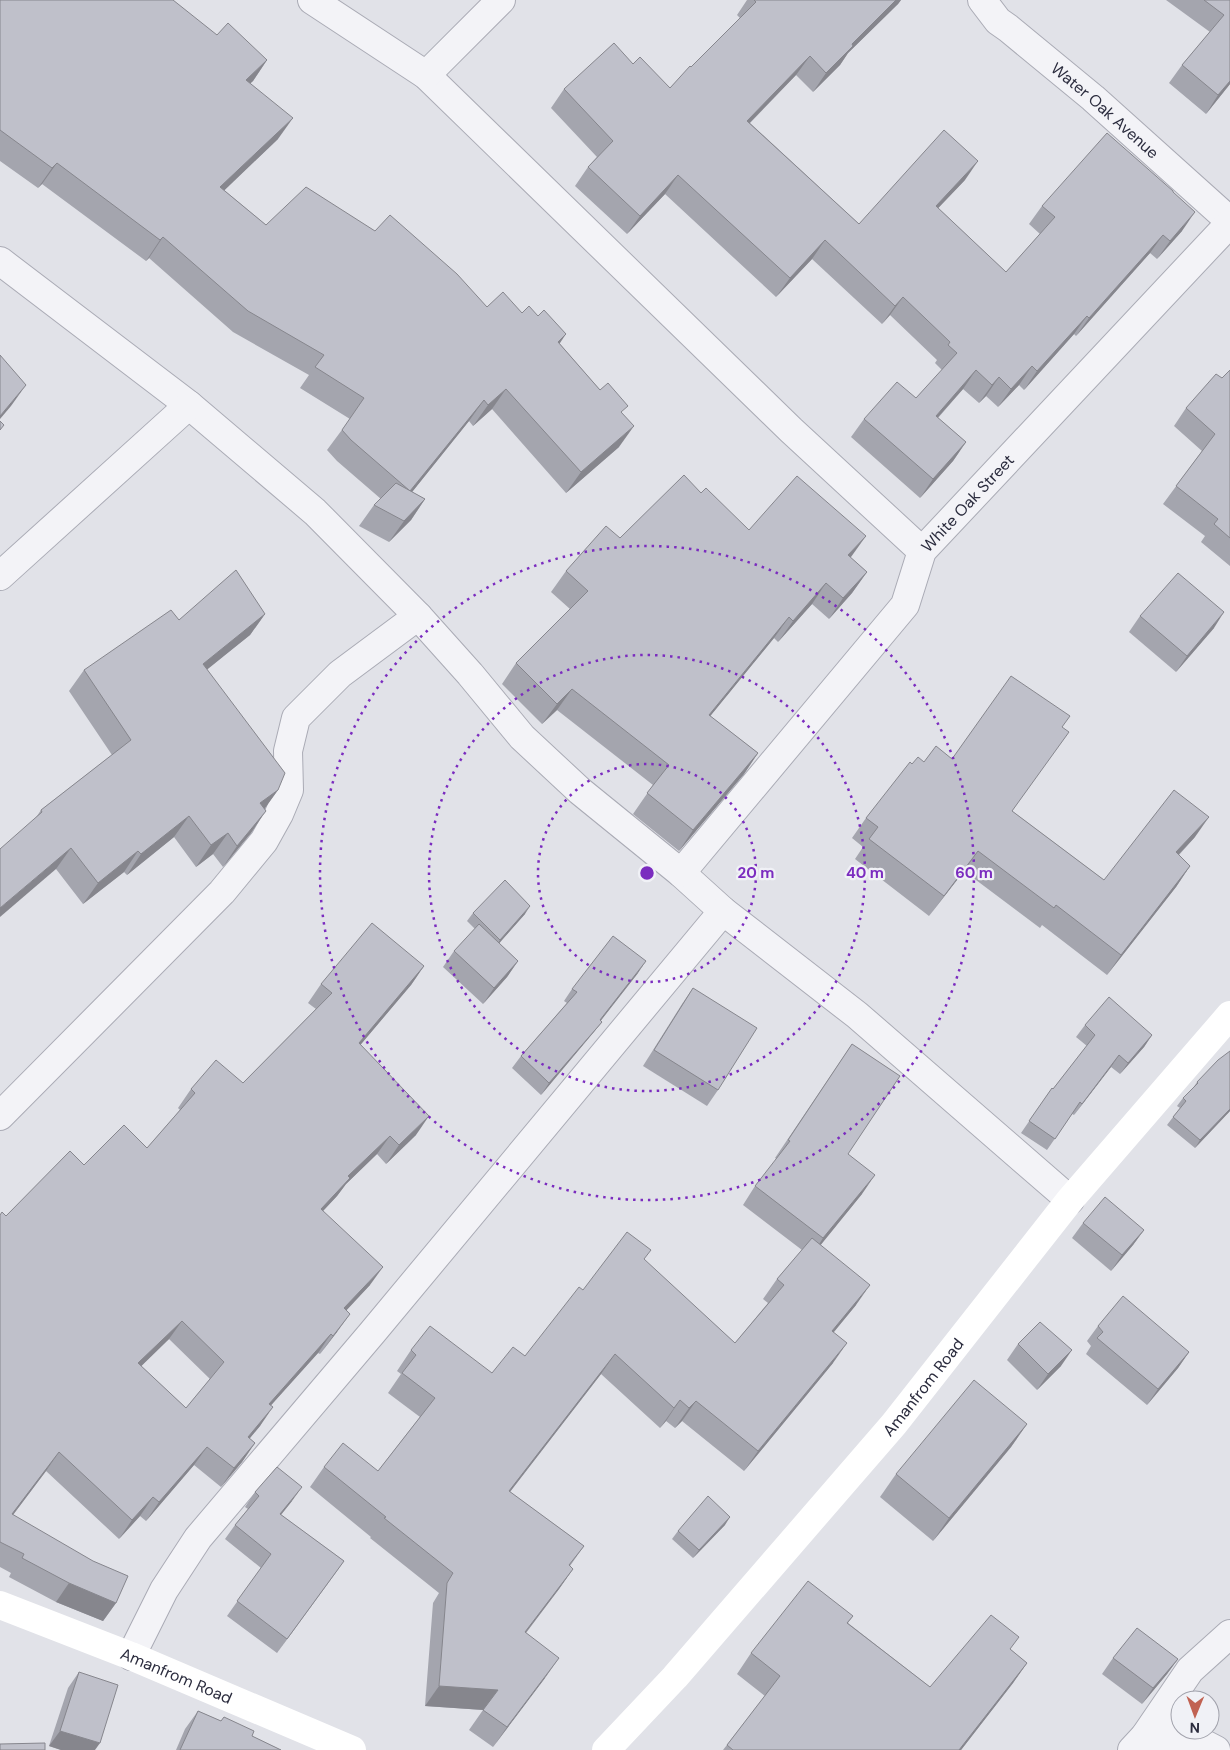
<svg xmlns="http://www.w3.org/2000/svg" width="1230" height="1750" viewBox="0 0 1230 1750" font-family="'DM Sans',sans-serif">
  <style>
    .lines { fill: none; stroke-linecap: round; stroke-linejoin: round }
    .street-casing { stroke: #aaabb5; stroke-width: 30 }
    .street { stroke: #f3f3f7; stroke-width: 28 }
    .secondary { stroke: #fff; stroke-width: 28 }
    .wall { fill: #a4a5ae; fill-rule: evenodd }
    .shaded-wall { fill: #86868d }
    .building { fill: #bfc0ca; stroke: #86868d; fill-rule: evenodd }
    .ring { fill: none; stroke: #7b2cbf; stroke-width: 2.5; stroke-dasharray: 2.5 5 }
    .labels { text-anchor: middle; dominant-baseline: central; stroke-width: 4.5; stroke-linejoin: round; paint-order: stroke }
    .street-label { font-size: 16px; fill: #2b2c3e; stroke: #f0f1f6 }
    .centre { fill: #7b2cbf; stroke: #f0f1f6; stroke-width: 2.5 }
    .ring-label { font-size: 15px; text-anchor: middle; font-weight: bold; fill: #7b2cbf; stroke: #f0f1f6; stroke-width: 4.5; stroke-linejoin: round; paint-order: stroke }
  </style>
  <rect width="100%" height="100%" fill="#e1e2e8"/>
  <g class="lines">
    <!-- street casing -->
    <g class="street-casing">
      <g id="street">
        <polyline points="312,0 426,75 791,430 922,551"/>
        <path id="s1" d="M982 0 998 21 1008 28 1093 98 1230 221"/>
        <polyline points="426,75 501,0"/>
        <polyline points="0,261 189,405 315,512 418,616 470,674 522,737 580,791 681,873 723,911 857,1015 1070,1200"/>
        <polyline points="0,576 189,405"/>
        <path id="s2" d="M681 873 905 605 922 551 1230 223"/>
        <polyline points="0,1116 222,892 264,841 279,814 289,790 288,751 296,718 340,674 418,616"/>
        <polyline points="131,1656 164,1590 198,1538 372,1333 723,911"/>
        <polyline points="1145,1736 1189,1736 1216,1750"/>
        <polyline points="1132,1750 1145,1736 1190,1670 1230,1634"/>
      </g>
    </g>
    <!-- street -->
    <use href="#street" class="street"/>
    <!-- secondary -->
    <g class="secondary">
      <path id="s3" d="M0 1605 131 1656 352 1750"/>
      <path id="s4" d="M606 1750 675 1677 894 1424 1070 1200 1230 1015"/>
    </g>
  </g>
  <!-- wall -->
  <g class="wall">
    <polygon points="0,0 217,35 267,60 253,81 250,83 278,139 224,190 266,225 487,307 522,313 560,344 600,390 622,414 619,447 566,493 492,409 473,426 469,421 412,492 425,499 411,520 389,542 359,526 374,505 381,499 337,461 327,450 350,419 300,388 309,375 233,332 149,258 146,261 42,184 38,188 0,161"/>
    <polygon points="747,0 901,0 898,4 848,53 840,65 813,92 796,75 750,123 859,224 965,180 938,208 1006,272 1040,234 1029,224 1042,206 1173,192 1182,231 1157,259 1150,253 1076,336 1074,334 1024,390 1019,385 998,407 986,396 979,403 963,389 938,418 966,442 953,461 920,498 851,437 864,419 916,398 942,370 935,363 937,360 890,315 882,324 812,259 776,297 665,194 627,234 575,186 588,167 597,157 551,108 564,89 633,64 670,88 740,18 737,15"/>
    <polygon points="1166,0 1230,0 1230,84 1206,114 1169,83 1182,65 1210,32"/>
    <polygon points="1230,370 1230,566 1201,542 1205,536 1163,504 1202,451 1174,426 1186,408 1222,378"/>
    <polygon points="701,493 749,530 851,558 867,572 852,593 829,619 812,604 778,642 774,638 710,716 758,753 744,774 679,851 633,814 653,785 557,710 542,724 502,684 516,663 570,609 551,592 566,571 620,538"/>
    <polygon points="265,614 250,635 207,669 278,790 264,809 251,833 223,867 213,854 196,867 174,837 127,875 124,872 83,904 56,869 35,819 41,810 112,755 69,691 84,670 179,620"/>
    <polygon points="1140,616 1214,628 1176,672 1129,632"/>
    <polygon points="1062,727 1012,811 1104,880 1195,837 1179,855 1190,866 1176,887 1107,975 1042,925 1040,928 964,871 929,916 855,859 863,847 852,838 866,818 912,764 952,759"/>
    <polygon points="473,913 525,914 499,943 518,961 507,977 483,1004 443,967 454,951 475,929 467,921"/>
    <path d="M424 966 411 985 360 1045 416 1135 386 1164 377 1154 346 1184 337 1196 323 1211 370 1285 346 1310 337 1332 320 1354 318 1353 271 1405 260 1426 249 1439 255 1443 242 1462 221 1487 194 1465 146 1521 140 1516 119 1539 46 1471 13 1515 116 1603 103 1621 56 1602 9 1577 11 1573 0 1567V1215L6 1216 84 1165 147 1148 180 1110 178 1108 191 1089 243 1083 316 1009 308 1003 321 984ZM169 1339 210 1379 186 1408 141 1366Z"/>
    <polygon points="638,973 600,1021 602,1022 593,1033 541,1095 512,1068 521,1056 567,1003 564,1001 572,989"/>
    <polygon points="693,988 718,1090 707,1106 643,1066 682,1004"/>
    <polygon points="1085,1025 1152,1035 1144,1047 1120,1074 1111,1067 1074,1115 1072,1114 1047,1150 1021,1133 1052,1088 1053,1089 1087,1046 1076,1037"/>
    <polygon points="852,1044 848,1154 862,1194 820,1245 856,1305 834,1332 833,1363 744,1471 682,1421 675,1428 666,1421 660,1428 601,1374 510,1492 584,1546 570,1566 573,1569 559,1589 526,1633 545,1678 493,1747 469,1730 483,1710 425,1706 433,1603 439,1593 370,1538 371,1537 310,1487 324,1467 378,1471 420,1417 388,1393 401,1374 397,1371 411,1350 492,1373 525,1356 583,1290 644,1260 735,1343 768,1303 763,1299 777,1279 802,1250 743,1205 755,1186 777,1159 775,1158"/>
    <polygon points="1230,1051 1230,1111 1195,1148 1167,1125 1180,1108 1177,1106 1183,1098 1193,1088 1197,1082"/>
    <polygon points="1083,1223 1144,1230 1133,1245 1111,1271 1072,1238"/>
    <polygon points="1098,1326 1189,1352 1178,1368 1147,1405 1086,1354 1091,1346 1087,1341"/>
    <polygon points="1018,1344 1061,1366 1037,1390 1007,1360"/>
    <polygon points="1027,1424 1011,1447 933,1541 880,1497 896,1474"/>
    <polygon points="255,1492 292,1501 281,1515 344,1561 277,1653 227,1616 261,1568 225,1539 235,1525 248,1509 245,1507"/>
    <polygon points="725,1525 693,1558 672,1539 678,1531"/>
    <polygon points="853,1616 848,1623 930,1687 1010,1649 1027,1663 1013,1683 961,1750 723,1750 765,1696 737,1674 751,1653"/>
    <polygon points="1113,1658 1178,1659 1167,1674 1142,1704 1102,1674"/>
    <polygon points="79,1672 95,1750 61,1750 49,1746 68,1688"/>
    <polygon points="198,1711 221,1721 224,1717 252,1736 281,1750 176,1750 185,1729"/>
  </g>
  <!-- shaded-wall -->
  <g class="shaded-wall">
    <polygon points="896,0 901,0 898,4 848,53 840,65 813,92 826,73 852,44"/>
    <polygon points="810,56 796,75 734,139 747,121"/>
    <polygon points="267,60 253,81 232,101 246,80"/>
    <polygon points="1230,81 1230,84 1206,114 1218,95"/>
    <polygon points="293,118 278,139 206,208 220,187"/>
    <polygon points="978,161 965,180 923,224 936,206"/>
    <polygon points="57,163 42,184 38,188 52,168"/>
    <polygon points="678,175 665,194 627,234 640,216"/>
    <polygon points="1195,212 1182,231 1157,259 1170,241"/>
    <polygon points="1163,235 1150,253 1076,336 1089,318"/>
    <polygon points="163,237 149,258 146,261 160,240"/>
    <polygon points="825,240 812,259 776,297 790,278"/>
    <polygon points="903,297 890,315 882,324 895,306"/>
    <polygon points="1087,316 1074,334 1024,390 1037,371"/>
    <polygon points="566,334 552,355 558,342"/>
    <polygon points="1032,366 1019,385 998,407 1011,389"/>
    <polygon points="976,370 963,389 923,434 936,416"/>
    <polygon points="999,377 986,396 979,403 992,385"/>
    <polygon points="26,385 11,406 0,419 0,416"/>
    <polygon points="506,389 492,409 473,426 488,405"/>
    <polygon points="484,400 469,421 396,512 410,491"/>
    <polygon points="634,426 619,447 566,493 581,472"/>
    <polygon points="966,442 953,461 920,498 933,479"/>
    <polygon points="425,499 411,520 389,542 404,521"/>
    <polygon points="866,536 851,557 834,576 848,555"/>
    <polygon points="867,572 852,593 829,619 843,598"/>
    <polygon points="826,583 812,604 778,642 793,621"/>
    <polygon points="1224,612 1214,628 1176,672 1187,656"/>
    <polygon points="265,614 250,635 188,685 203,664"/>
    <polygon points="789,617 774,638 694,736 709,715"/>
    <polygon points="572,689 557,710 542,724 557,704"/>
    <polygon points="758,753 744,774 679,851 693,830"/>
    <polygon points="278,790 263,811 260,803"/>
    <polygon points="266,811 251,833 223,867 237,846"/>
    <polygon points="189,816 174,837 127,875 141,854"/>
    <polygon points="1209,817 1195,837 1162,872 1176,852"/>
    <polygon points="228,833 213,854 196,867 211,845"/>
    <polygon points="71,848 56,869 0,917 0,908"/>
    <polygon points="138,851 124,872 83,904 98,883"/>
    <polygon points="978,851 964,871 929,916 944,896"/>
    <polygon points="1190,866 1176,887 1107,975 1121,955"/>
    <polygon points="530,906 525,914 495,948 500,940"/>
    <polygon points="518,961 507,977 483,1004 494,988"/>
    <polygon points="646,961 638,973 592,1032 600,1020"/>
    <polygon points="424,966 411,985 346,1062 359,1043"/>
    <polygon points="602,1022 593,1033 541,1095 549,1083"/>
    <polygon points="1152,1035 1144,1047 1120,1074 1128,1063"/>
    <polygon points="1119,1055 1111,1067 1074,1115 1082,1104"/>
    <polygon points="1230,1109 1230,1111 1195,1148 1200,1140"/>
    <polygon points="429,1116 416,1135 386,1164 399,1145"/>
    <polygon points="390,1136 377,1154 346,1184 337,1196 308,1227 321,1209 348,1176"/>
    <polygon points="875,1175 862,1194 811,1257 823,1238"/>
    <polygon points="1144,1230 1133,1245 1111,1271 1122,1255"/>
    <polygon points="383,1267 370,1285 331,1327 344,1308"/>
    <polygon points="870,1285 856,1305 818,1351 832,1331"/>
    <polygon points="350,1314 337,1332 320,1354 333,1336"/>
    <polygon points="182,1321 169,1339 125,1382 138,1363"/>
    <polygon points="331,1334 318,1353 256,1422 269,1404"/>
    <polygon points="847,1343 833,1363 744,1471 758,1451"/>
    <polygon points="1072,1350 1061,1366 1037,1390 1048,1374"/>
    <polygon points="1189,1352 1178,1368 1147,1405 1158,1389"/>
    <polygon points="615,1354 601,1374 495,1511 509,1491"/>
    <polygon points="680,1400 666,1421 660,1428 674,1408"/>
    <polygon points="696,1401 682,1421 675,1428 689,1408"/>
    <polygon points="273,1407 260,1426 235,1456 248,1437"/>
    <polygon points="1027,1424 1011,1447 933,1541 949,1518"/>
    <polygon points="255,1443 242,1462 221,1487 234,1468"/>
    <polygon points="207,1447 194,1465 146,1521 159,1502"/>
    <polygon points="59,1452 46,1471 0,1532 12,1514"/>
    <polygon points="302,1487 292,1501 270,1528 280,1514"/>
    <polygon points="153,1497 140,1516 119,1539 132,1520"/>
    <polygon points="730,1517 725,1525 693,1558 699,1550"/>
    <polygon points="344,1561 334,1575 277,1653 287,1639"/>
    <polygon points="573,1569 559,1589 511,1652 525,1632"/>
    <polygon points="69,1583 116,1603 103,1621 56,1602"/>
    <polygon points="559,1658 545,1678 493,1747 507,1727"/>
    <polygon points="1178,1659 1167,1674 1142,1704 1153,1688"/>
    <polygon points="1027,1663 1013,1683 961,1750 959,1750"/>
    <polygon points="439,1686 498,1690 484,1710 425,1706"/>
    <polygon points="60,1731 100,1743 95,1750 61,1750 49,1746"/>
  </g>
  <!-- building -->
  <g class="building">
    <polygon points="0,0 173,0 217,35 228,23 267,60 246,80 293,118 220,187 266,225 306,187 375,231 390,215 457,274 487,307 503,292 522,313 529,306 538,316 544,310 566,334 558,342 600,390 608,383 628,406 621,412 634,426 581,472 506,389 488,405 484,400 410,491 351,440 342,430 364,398 315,367 324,355 248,311 163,237 160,240 57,163 52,168 0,130"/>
    <polygon points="754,0 896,0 852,44 853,46 826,73 810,56 747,121 859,224 944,130 978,161 936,206 1006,272 1055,217 1042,206 1107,133 1173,191 1173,192 1195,212 1170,241 1163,235 1089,318 1087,316 1037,371 1032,366 1011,389 999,377 992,385 976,370 936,416 966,442 933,479 864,419 897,382 916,398 957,353 948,345 950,342 903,297 895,306 825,240 790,278 678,175 640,216 588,167 613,141 564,89 614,43 633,64 640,57 670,88 690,66 691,67 756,2"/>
    <polygon points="1204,0 1230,0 1230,81 1218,95 1182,65 1224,15"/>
    <polygon points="0,355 26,385 0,416"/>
    <polygon points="1230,370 1230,538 1214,524 1218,519 1176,486 1215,434 1186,408 1216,374 1222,378"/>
    <polygon points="0,421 4,425 0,430"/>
    <polygon points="684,475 701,493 706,488 749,530 797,476 866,536 848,555 867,572 843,598 826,583 793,621 789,617 709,715 758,753 693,830 647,793 669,765 572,689 557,704 516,663 588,591 566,571 606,526 620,538"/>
    <polygon points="396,483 425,499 404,521 374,505"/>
    <polygon points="236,570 265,614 203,664 285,773 278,790 260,803 266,811 237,846 228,833 211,845 189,816 141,854 138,851 98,883 71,848 0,908 0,849 42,812 41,810 131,740 84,670 171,610 179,620"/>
    <polygon points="1178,573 1224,612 1187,656 1140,616"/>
    <polygon points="1011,676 1070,716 1062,727 1069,732 1012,811 1104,880 1174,790 1209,817 1176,852 1190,866 1121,955 1056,905 1054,908 978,851 944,896 869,839 878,827 866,818 910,762 912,764 918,757 924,762 936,746 952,759"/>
    <polygon points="505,880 530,906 500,940 473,913"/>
    <path d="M372 923 424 966 359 1043 429 1116 399 1145 390 1136 348 1176 350 1178 321 1209 383 1267 344 1308 350 1314 333 1336 331 1334 269 1404 273 1407 248 1437 255 1443 234 1468 207 1447 159 1502 153 1497 132 1520 59 1452 12 1514 93 1561 128 1576 116 1603 69 1583 22 1558 24 1554 0 1542V1215L2 1212 6 1216 70 1151 84 1165 124 1125 147 1148 195 1093 191 1089 216 1060 243 1083 332 993 321 984ZM182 1321 224 1362 186 1408 138 1363Z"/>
    <polygon points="479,924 518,961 494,988 454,951"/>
    <polygon points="613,936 646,961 600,1020 602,1022 549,1083 521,1056 577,992 572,989"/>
    <polygon points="693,988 757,1028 718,1090 654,1050"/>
    <polygon points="1109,997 1152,1035 1128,1063 1119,1055 1082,1104 1080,1102 1055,1139 1029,1121 1052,1088 1053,1089 1095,1035 1085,1025"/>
    <polygon points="852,1044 900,1076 848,1154 875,1175 823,1238 755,1186 790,1141 788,1140"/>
    <polygon points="1230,1051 1230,1109 1200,1140 1173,1117 1186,1101 1183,1098 1198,1083 1197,1082 1218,1060"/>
    <polygon points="1105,1197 1144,1230 1122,1255 1083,1223"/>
    <polygon points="627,1232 651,1250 644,1259 735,1343 784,1285 777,1279 812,1238 870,1285 832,1331 847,1343 758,1451 696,1401 689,1408 680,1400 674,1408 615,1354 509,1491 584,1546 569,1565 573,1569 525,1632 559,1658 507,1727 483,1710 498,1690 439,1686 447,1583 453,1573 384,1518 386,1517 324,1467 343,1443 378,1471 435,1398 402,1373 416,1355 411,1350 430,1326 492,1373 513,1347 525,1356 579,1287 583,1290"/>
    <polygon points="1123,1296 1189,1352 1158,1389 1097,1338 1103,1332 1098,1326"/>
    <polygon points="1040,1322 1072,1350 1048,1374 1018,1344"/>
    <polygon points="974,1380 1027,1424 949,1518 896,1474"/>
    <polygon points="277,1467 302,1487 280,1514 344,1561 287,1639 237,1601 271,1554 235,1525 259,1496 255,1492"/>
    <polygon points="708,1496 730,1517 699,1550 678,1531"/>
    <polygon points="808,1581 853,1616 847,1623 930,1687 991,1615 1019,1637 1010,1649 1027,1663 959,1750 733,1750 727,1745 780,1676 751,1653"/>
    <polygon points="1137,1628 1178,1659 1153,1688 1113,1658"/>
    <polygon points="79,1672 118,1685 100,1743 60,1731"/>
    <polygon points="198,1711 221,1721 224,1717 254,1731 252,1736 281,1750 180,1750"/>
    <polygon points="45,1743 45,1750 0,1750 0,1744"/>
  </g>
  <!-- distance rings -->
  <g class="ring">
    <circle cx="647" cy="873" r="109"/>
    <circle cx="647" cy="873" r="218"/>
    <circle cx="647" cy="873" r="327"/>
  </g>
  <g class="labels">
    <!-- street labels -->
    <g class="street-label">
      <text stroke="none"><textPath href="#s1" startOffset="166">Water Oak Avenue</textPath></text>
      <text stroke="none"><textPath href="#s2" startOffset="472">White Oak Street</textPath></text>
      <text stroke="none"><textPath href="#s4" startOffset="482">Amanfrom Road</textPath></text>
      <text stroke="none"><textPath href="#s3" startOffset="190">Amanfrom Road</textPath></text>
    </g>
  </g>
  <circle cx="647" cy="873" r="8" class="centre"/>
  <g class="ring-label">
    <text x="756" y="878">20 m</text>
    <text x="865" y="878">40 m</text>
    <text x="974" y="878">60 m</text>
  </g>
  <!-- north arrow -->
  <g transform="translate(1195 1715) rotate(181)"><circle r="24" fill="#f0f1f6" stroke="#a1a2ac"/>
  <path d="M0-4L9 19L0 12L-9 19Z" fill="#c16252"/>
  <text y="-8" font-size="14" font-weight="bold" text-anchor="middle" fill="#2b2c3e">N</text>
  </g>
</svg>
